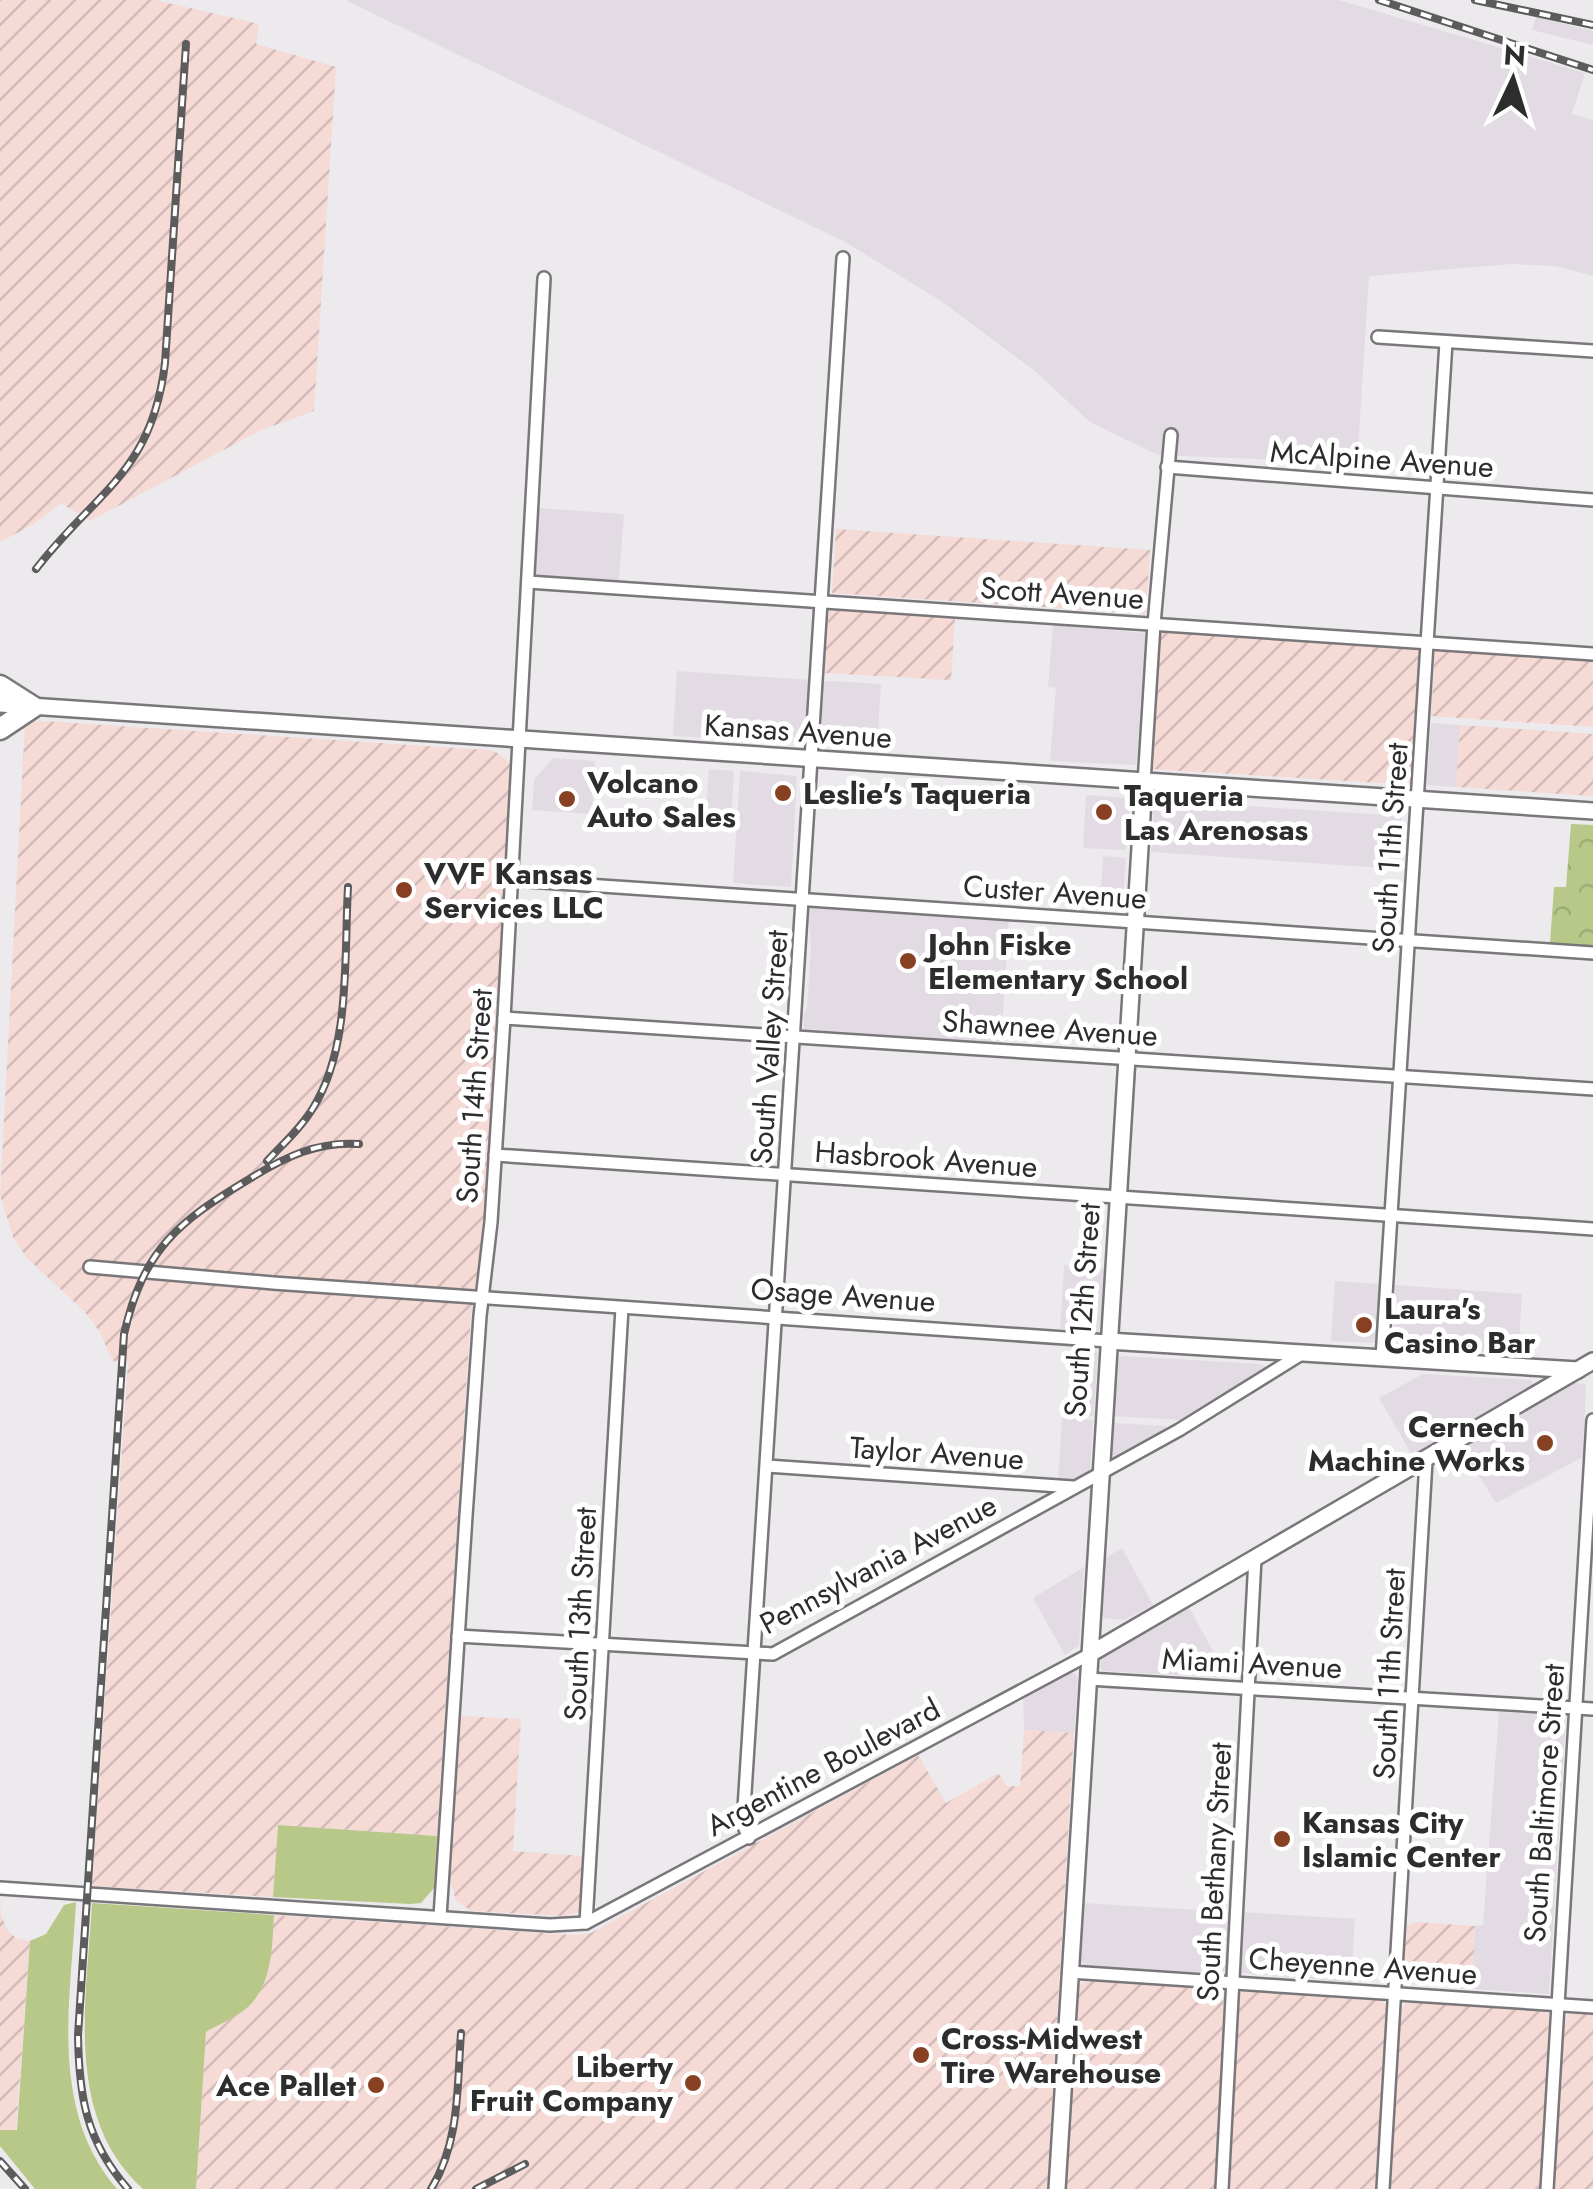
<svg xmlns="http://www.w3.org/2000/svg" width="1593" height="2189" viewBox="0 0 1593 2189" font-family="Jost,sans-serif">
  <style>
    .built { fill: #e2dbe3 }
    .industrial { fill: url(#industrial-furrows) }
    .green { fill: #b8c888 }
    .park { fill: url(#park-crowns) }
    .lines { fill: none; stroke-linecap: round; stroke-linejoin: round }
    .street-casing { stroke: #797779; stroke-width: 16 }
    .secondary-casing { stroke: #797779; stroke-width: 20 }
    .highway-casing { stroke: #797779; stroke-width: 25 }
    .street { stroke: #fff; stroke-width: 11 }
    .secondary { stroke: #fff; stroke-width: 15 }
    .highway { stroke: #fff; stroke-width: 20 }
    .rail-casing { stroke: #5d5c5d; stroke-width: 8 }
    .rail { stroke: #fff; stroke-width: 4; stroke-dasharray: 11; stroke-linecap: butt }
    .poi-dot { fill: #884023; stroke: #fff; stroke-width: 4 }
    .labels { text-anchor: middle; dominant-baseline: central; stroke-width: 10; stroke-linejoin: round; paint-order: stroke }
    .street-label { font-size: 30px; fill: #2e2d2e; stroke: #fff }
    .poi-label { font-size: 30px; font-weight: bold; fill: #2e2d2e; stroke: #fff; text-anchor: start }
  </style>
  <defs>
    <pattern id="industrial-furrows" width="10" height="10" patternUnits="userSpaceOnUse" patternTransform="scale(2.5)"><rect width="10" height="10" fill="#f5dad6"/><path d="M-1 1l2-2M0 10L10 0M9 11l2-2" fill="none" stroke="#d2bbb8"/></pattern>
    <pattern id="park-crowns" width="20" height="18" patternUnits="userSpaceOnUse" patternTransform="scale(2.5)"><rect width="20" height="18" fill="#b8c888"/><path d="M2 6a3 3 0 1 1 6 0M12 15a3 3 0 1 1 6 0" fill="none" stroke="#9eac76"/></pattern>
  </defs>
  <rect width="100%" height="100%" fill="#eceaed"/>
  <!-- built -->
  <g class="built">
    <polygon points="345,0 1339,0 1585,73 1572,114 1593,120 1593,276 1555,266 1511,264 1369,276 1357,463 1158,455 1090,422 1036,372 941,301 845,242"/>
    <polygon points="1536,17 1593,31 1593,45 1532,30"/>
    <polygon points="538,508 624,514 619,580 536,575"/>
    <polygon points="1053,625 1146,633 1136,765 1050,761 1056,688 1048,687"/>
    <polygon points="677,671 810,680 805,743 673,736"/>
    <polygon points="831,681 881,684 877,749 819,744 822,682"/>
    <polygon points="1431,723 1460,725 1456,787 1427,785"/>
    <polygon points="553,758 595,761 592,814 532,810 534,780"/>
    <polygon points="709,769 734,771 731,824 705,822"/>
    <polygon points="740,771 797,776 791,887 733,883"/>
    <polygon points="1086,795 1130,798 1126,850 1083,848"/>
    <polygon points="1154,800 1402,816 1399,869 1151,852"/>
    <polygon points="1103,856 1126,858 1122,910 1100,909"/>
    <polygon points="813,906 1009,920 1001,1044 804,1029 803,1016 807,1008 811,946 808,910"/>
    <polygon points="1064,1265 1106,1268 1099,1332 1060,1329"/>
    <polygon points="1335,1281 1380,1284 1376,1339 1373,1343 1331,1341"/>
    <polygon points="1395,1285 1522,1294 1518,1354 1394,1345"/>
    <polygon points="1078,1348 1094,1348 1098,1353 1094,1416 1074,1415"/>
    <polygon points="1121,1356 1261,1364 1265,1367 1263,1373 1182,1420 1113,1416 1116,1361"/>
    <polygon points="1423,1374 1531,1380 1534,1385 1412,1455 1379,1398"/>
    <polygon points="1572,1383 1586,1384 1583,1457 1496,1503 1461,1447"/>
    <polygon points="1062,1418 1093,1420 1090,1472 1077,1481 1058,1480"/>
    <polygon points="1113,1423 1165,1426 1167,1428 1114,1456 1111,1453"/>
    <polygon points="1122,1548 1153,1605 1124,1620 1104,1618 1101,1612 1105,1558"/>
    <polygon points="1084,1567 1079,1645 1065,1655 1033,1598"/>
    <polygon points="1187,1604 1228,1678 1103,1671 1100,1667 1102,1654"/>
    <polygon points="1071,1673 1076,1674 1078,1679 1074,1733 1024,1730 1023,1697"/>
    <polygon points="1499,1712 1563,1716 1566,1719 1549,1994 1472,1989 1475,1926 1483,1925"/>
    <polygon points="1083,1903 1230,1912 1227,1967 1222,1974 1085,1966 1080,1959"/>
    <polygon points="1242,1912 1355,1919 1351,1982 1240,1973"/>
  </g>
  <!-- industrial -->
  <g class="industrial">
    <polygon points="0,0 155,0 259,24 256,44 336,67 314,411 261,430 90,521 61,503 34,524 0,542"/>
    <polygon points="836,529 1150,550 1146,614 832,593"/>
    <polygon points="829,609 955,618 951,680 824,673"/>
    <polygon points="1161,632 1420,648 1411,785 1152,769"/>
    <polygon points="1435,649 1593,660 1593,727 1431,716"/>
    <polygon points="43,721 487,750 496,752 511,764 514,779 483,1255 471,1314 437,1836 278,1825 273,1897 92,1886 128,1363 113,1361 99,1331 85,1312 27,1258 13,1237 0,1195 25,722"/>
    <polygon points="1460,725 1593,734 1593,796 1456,787"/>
    <polygon points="461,1716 521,1719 513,1851 584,1856 580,1912 565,1916 471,1911 456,1900 450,1881"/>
    <polygon points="1024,1730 1074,1733 1047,2189 196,2189 206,2032 247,2008 270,1962 274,1915 572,1935 591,1933 918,1755 946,1803 998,1773 1007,1786 1020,1787"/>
    <polygon points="0,1897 1,1916 8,1931 16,1938 30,1941 16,2131 0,2130"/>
    <polygon points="1416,1922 1475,1926 1472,1989 1404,1983 1404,1932 1406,1926"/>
    <polygon points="1087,1980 1220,1989 1224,1993 1216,2189 1065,2189 1076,1986"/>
    <polygon points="1246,1991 1380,2000 1385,2004 1389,2009 1378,2189 1226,2189 1237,2002 1239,1994"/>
    <polygon points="1407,2001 1544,2009 1549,2012 1542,2189 1389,2189 1399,2015"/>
    <polygon points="1571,2011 1593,2012 1593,2189 1553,2189 1563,2026"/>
  </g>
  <!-- green -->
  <g class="green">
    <polygon points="278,1825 437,1836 434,1888 421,1903 410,1904 273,1897"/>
    <path d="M76 1902C71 1999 48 2109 117 2189H35L0 2146V2130H17L30 1941 46 1934 64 1905Z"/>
    <path d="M92 1903 274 1915C272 1946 273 1983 248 2007 237 2017 219 2024 206 2032L196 2189H143C63 2117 87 1998 92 1903Z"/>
  </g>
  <!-- park -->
  <polygon class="park" points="1571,824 1593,825 1593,947 1550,943 1554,887 1566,887"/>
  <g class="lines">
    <!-- street casing -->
    <g class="street-casing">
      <g id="street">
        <polyline points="1378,337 1593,351"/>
        <polyline points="1167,467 1593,500"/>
        <polyline points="528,582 1593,654"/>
        <polyline points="1144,783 1154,624 1171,435"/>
        <polyline points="513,880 1593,953"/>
        <polyline points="504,1018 1593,1089"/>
        <polyline points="495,1155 1593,1229"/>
        <polyline points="90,1267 273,1283 1108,1341"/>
        <polyline points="1382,1358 1446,342"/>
        <polyline points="767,1466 1073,1487"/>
        <polyline points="458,1636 773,1654 1179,1430 1303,1353"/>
        <polyline points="1088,1679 1593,1709"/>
        <polyline points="749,1838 743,1824 843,258"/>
        <polyline points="0,1888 550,1925 586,1923 1090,1654"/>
        <polyline points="440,1917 466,1516 480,1316 491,1222 504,1018 544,278"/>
        <polyline points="586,1923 622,1308"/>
        <polyline points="1070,1972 1593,2007"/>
        <polyline points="1222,2189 1255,1558"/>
        <polyline points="1383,2189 1426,1461"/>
        <polyline points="1547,2189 1593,1420"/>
      </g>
    </g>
    <!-- secondary casing -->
    <g class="secondary-casing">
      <g id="secondary">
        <polyline points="0,704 1593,811"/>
        <polyline points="1108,1341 1578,1370"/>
        <polyline points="1090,1654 1593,1361"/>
        <polyline points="1057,2189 1144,783"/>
      </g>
    </g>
    <!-- highway casing -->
    <g class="highway-casing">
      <polyline id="highway" points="0,686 33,707 0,729"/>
    </g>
    <!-- street -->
    <use href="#street" class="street"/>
    <!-- secondary -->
    <use href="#secondary" class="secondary"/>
    <!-- highway -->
    <use href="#highway" class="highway"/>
    <!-- rail casing -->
    <g class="rail-casing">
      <g id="rail">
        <polyline points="1379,0 1593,70"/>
        <polyline points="1475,0 1593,25"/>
        <path d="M36 569C96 491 152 473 165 363L186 44"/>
        <path d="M267 1161C283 1144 301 1128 313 1108 351 1047 344 957 348 887"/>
        <polyline points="0,2161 25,2189"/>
        <path d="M128 2189C86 2141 79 2097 78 2035L124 1334C144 1248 178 1222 251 1178 285 1157 318 1141 359 1144"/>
        <path d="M431 2189C460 2142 457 2087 461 2033"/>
        <polyline points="476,2189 525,2164"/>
      </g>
    </g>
    <!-- rail -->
    <use href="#rail" class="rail"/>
  </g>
  <!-- markers -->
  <g class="poi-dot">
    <circle cx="783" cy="793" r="10"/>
    <circle cx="567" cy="799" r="10"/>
    <circle cx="1104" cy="812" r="10"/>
    <circle cx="404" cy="890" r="10"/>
    <circle cx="908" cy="961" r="10"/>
    <circle cx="1364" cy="1325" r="10"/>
    <circle cx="1545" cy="1443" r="10"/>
    <circle cx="1282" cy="1839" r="10"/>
    <circle cx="921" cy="2055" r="10"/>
    <circle cx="693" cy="2083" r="10"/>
    <circle cx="376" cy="2085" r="10"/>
  </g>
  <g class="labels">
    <!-- street labels -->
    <g class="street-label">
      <text transform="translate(1382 459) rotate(4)">McAlpine Avenue</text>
      <text transform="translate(1062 593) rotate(4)">Scott Avenue</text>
      <text transform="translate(798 731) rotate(4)">Kansas Avenue</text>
      <text transform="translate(1390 848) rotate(-86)">South 11th Street</text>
      <text transform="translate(1055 892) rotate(4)">Custer Avenue</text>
      <text transform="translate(1050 1028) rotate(4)">Shawnee Avenue</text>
      <text transform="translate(769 1047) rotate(-86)">South Valley Street</text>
      <text transform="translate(474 1096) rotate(-86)">South 14th Street</text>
      <text transform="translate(926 1159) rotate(4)">Hasbrook Avenue</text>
      <text transform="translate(843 1295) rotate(4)">Osage Avenue</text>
      <text transform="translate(1082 1310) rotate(-86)">South 12th Street</text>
      <text transform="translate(937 1453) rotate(4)">Taylor Avenue</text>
      <text transform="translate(878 1564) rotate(-28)">Pennsylvania Avenue</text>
      <text transform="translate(580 1614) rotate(-87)">South 13th Street</text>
      <text transform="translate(1252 1663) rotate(3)">Miami Avenue</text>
      <text transform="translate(1389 1674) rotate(-87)">South 11th Street</text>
      <text transform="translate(823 1767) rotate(-28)">Argentine Boulevard</text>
      <text transform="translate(1544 1803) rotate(-86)">South Baltimore Street</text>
      <text transform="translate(1214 1872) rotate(-87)">South Bethany Street</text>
      <text transform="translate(1363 1966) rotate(4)">Cheyenne Avenue</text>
    </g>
    <!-- poi labels -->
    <g class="poi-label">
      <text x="587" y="782">Volcano<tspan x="587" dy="34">Auto Sales</tspan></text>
      <text x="803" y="793">Leslie's Taqueria</text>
      <text x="1124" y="795">Taqueria<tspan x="1124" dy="34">Las Arenosas</tspan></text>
      <text x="424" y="873">VVF Kansas<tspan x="424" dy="34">Services LLC</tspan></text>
      <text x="928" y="944">John Fiske<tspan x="928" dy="34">Elementary School</tspan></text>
      <text x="1384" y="1308">Laura's<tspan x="1384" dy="34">Casino Bar</tspan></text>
      <text x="1525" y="1426" text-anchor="end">Cernech<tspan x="1525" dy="34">Machine Works</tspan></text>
      <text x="1302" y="1822">Kansas City<tspan x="1302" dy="34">Islamic Center</tspan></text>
      <text x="941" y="2038">Cross-Midwest<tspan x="941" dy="34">Tire Warehouse</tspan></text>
      <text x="673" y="2066" text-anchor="end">Liberty<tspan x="673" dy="34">Fruit Company</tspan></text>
      <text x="356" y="2085" text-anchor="end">Ace Pallet</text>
    </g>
  </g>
  <!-- north arrow -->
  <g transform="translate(1513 80) rotate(4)" stroke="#ffffff" stroke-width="8" paint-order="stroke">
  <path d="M0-8L18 38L0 25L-18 38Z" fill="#2e2d2e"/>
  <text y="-15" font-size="28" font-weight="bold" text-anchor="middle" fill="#2e2d2e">N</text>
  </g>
</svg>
